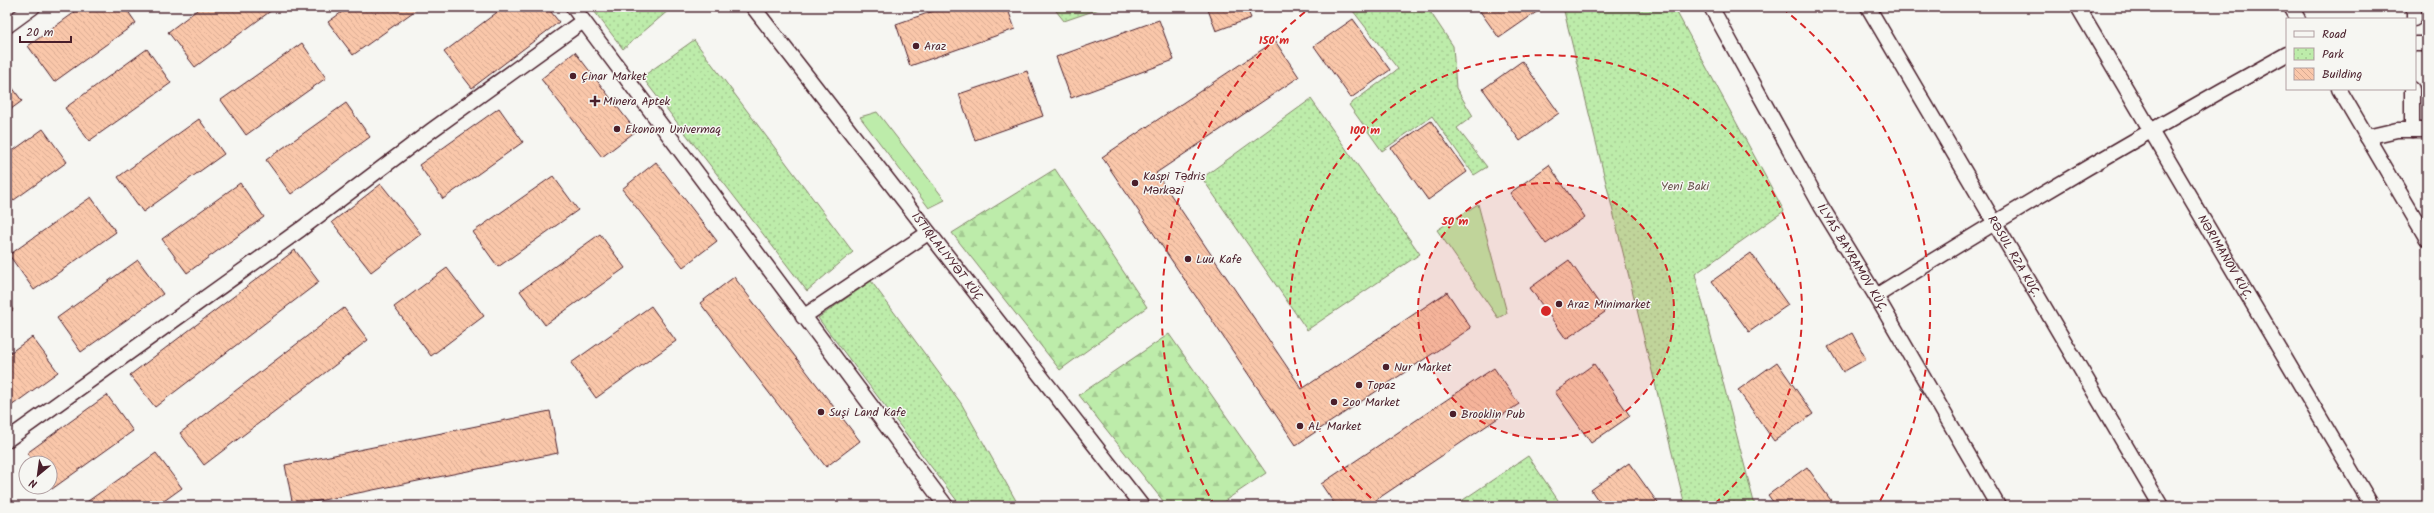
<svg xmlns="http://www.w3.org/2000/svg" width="2434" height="513" viewBox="0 0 2434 513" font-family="Kalam,sans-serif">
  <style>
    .grass { fill: #bdecaa; stroke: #84866a }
    .forest { fill: url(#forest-firs); stroke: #84866a }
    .park { fill: url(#park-dots); stroke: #84866a }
    .building { fill: url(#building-back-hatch); stroke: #4a1f2b }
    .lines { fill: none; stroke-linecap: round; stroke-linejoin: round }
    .street-casing { stroke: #4a1f2b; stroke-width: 17 }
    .street { stroke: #f6f6f2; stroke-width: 14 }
    .ring { fill: none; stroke: #d62828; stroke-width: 2; stroke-dasharray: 7 5 }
    .poi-dot { fill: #4a1f2b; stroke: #f6f6f2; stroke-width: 1.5 }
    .labels { text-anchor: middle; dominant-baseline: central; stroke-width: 3; stroke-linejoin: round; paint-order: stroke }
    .poi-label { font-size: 12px; fill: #4a1f2b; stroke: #f6f6f2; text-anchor: start }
    .park-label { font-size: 12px; fill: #67524b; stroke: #f6f6f2 }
    .street-label { font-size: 12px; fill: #4a1f2b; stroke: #f6f6f2 }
    .centre { fill: #d62828; stroke: #f6f6f2; stroke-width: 2 }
    .ring-label { font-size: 12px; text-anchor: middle; font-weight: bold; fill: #d62828; stroke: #f6f6f2; stroke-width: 3; stroke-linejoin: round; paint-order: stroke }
  </style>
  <defs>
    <pattern id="forest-firs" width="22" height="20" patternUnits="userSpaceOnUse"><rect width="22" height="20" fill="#bdecaa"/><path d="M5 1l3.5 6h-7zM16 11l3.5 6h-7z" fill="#a4ca92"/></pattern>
    <pattern id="park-dots" width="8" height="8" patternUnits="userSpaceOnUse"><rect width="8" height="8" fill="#bdecaa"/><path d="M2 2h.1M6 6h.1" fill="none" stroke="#a4ca92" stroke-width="1.8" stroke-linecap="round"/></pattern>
    <pattern id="building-back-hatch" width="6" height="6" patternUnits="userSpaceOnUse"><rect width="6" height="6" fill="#fac7aa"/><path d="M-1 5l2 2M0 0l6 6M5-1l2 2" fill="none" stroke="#d8aa92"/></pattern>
  </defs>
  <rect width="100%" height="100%" fill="#f6f6f2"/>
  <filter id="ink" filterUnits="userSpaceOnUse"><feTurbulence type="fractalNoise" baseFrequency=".025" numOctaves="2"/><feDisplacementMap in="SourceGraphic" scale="8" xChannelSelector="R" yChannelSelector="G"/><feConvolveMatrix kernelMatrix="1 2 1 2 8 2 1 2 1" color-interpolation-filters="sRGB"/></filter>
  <g filter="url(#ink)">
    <!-- grass -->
    <g class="grass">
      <polygon points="877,112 945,200 929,208 860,117"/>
      <polygon points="1478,204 1507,313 1498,318 1437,230"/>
    </g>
    <!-- forest -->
    <g class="forest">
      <polygon points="1055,169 1147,307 1060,370 952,233"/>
      <polygon points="1169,334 1266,473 1217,506 1167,506 1079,395"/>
    </g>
    <!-- park -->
    <g class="park">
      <polygon points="591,7 666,7 669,10 623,49"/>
      <polygon points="1053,7 1105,7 1064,21"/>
      <polygon points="1365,7 1427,7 1453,46 1456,88 1473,116 1457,128 1487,167 1474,175 1432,116 1382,151 1349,105 1398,69 1353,11"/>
      <polygon points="1563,7 1674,7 1784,211 1695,274 1755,506 1685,506"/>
      <polygon points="694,40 853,252 807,291 642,77"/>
      <polygon points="1311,99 1420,254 1307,330 1202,178"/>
      <polygon points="871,281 961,403 1019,506 961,506 818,318"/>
      <polygon points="1528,456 1562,506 1454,506"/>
    </g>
    <!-- building -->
    <g class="building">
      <polygon points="82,7 125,7 136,23 54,82 28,46"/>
      <polygon points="201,7 276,7 195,67 168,32"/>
      <polygon points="349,7 420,7 353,55 328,22"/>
      <polygon points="504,7 547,7 559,22 472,88 444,52"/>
      <polygon points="945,7 1007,7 1015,29 910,66 896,24"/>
      <polygon points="1207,7 1246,7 1251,18 1216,31"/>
      <polygon points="1477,7 1535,7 1538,11 1499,38"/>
      <polygon points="1353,19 1390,70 1351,98 1314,46"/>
      <polygon points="1159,20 1174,60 1071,98 1056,57"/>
      <polygon points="1275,41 1299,77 1156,173 1302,389 1447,292 1471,328 1296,445 1102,157"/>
      <polygon points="302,43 326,78 246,135 221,100"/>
      <polygon points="147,49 171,83 89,141 65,108"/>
      <polygon points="575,52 636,131 602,157 541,79"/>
      <polygon points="1522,61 1559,113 1520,141 1483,89"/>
      <polygon points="1027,71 1043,116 975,140 959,94"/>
      <polygon points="7,80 22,101 7,112"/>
      <polygon points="346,103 370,137 291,194 266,160"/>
      <polygon points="499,108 523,142 443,199 419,165"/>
      <polygon points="199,119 224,154 143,212 118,177"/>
      <polygon points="1431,121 1467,172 1428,200 1391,148"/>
      <polygon points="43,129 67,162 7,205 7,155"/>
      <polygon points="656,162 717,241 683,267 622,189"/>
      <polygon points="1549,165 1585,217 1546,244 1510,193"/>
      <polygon points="553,176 578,210 498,267 473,232"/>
      <polygon points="240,183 264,217 187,273 162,239"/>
      <polygon points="381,184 421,234 371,272 332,222"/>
      <polygon points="91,197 116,232 34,290 9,255"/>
      <polygon points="600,234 625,268 545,325 520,291"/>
      <polygon points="295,250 319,282 155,407 130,375"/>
      <polygon points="1751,253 1788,305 1749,332 1712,281"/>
      <polygon points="138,260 163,294 81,352 57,318"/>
      <polygon points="1569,260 1605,312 1566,339 1530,288"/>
      <polygon points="447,268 484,316 431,356 394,307"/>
      <polygon points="734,277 860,441 826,467 700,303"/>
      <polygon points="7,301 13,310 7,314"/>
      <polygon points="651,306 676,341 596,398 571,363"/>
      <polygon points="344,308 368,340 204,465 180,433"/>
      <polygon points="1852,333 1866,359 1843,372 1828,347"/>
      <polygon points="32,337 58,372 7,409 7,355"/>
      <polygon points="1777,362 1813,414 1774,441 1738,390"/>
      <polygon points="1594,364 1630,416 1591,443 1555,392"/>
      <polygon points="1494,368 1519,404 1376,500 1380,506 1336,506 1321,484"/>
      <polygon points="107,395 133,431 52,489 50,486 50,463 34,463 27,453"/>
      <polygon points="550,411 558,453 293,506 285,465"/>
      <polygon points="156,453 182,488 157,506 81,506"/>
      <polygon points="1629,463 1660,506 1602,506 1591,490"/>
      <polygon points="1807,467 1835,506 1776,506 1768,495"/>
      <polygon points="498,502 499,506 474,506"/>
    </g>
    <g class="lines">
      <!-- street casing -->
      <g class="street-casing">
        <g id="street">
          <polyline points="573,7 946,506"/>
          <path id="s1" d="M753 7 1142 506"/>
          <path id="s2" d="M1711 7 1821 206 1876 296 1998 506"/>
          <path id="s3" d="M1868 7 2161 506"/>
          <path id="s4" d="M2078 7 2372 506"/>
          <polyline points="2291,7 2298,19"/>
          <polyline points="2414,19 2414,7"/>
          <polyline points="7,26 33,7"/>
          <polyline points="2415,44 2427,44"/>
          <polyline points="2339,89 2427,239"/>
          <polyline points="2412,130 2412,89"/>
          <polyline points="2367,137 2397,130 2427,130"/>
          <path d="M1876 296C2011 211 2148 131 2287 54"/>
          <polyline points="803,317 928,233"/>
          <polyline points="7,440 301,229 432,130 583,21"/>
        </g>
      </g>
      <!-- street -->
      <use href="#street" class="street"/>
    </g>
  </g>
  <!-- distance rings -->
  <circle cx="1546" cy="311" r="128" fill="#d62828" fill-opacity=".12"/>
  <g class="ring">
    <circle cx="1546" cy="311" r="128"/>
    <path d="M1380 506A256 256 0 1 1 1712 506"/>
    <path d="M1215 506A384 384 0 0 1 1310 8M1782 8A384 384 0 0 1 1877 506"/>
  </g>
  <!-- markers -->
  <g class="poi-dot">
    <circle cx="916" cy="46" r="4"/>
    <circle cx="573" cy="76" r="4"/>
    <path d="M593 95h4v4h4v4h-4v4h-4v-4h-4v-4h4z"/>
    <circle cx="617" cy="129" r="4"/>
    <circle cx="1135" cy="183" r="4"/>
    <circle cx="1188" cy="259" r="4"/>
    <circle cx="1559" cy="304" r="4"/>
    <circle cx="1386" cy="367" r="4"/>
    <circle cx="1359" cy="385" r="4"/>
    <circle cx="1334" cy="402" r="4"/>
    <circle cx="821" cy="412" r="4"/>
    <circle cx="1453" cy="414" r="4"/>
    <circle cx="1300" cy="426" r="4"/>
  </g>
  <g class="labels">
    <!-- poi labels -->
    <g class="poi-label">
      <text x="924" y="46">Araz</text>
      <text x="581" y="76">Çinar Market</text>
      <text x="603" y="101">Minera Aptek</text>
      <text x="625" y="129">Ekonom Univermaq</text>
      <text x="1143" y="176">Kaspi Tədris<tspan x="1143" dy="14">Mərkəzi</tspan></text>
      <text x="1196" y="259">Luu Kafe</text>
      <text x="1567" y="304">Araz Minimarket</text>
      <text x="1394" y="367">Nur Market</text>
      <text x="1367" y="385">Topaz</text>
      <text x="1342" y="402">Zoo Market</text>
      <text x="829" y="412">Suşi Land Kafe</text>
      <text x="1461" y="414">Brooklin Pub</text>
      <text x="1308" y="426">AL Market</text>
    </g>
    <!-- park labels -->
    <g class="park-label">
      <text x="1685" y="186">Yeni Baki</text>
    </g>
    <!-- street labels -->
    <g class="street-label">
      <text stroke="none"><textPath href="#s1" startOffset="316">İSTIQLALIYYƏT KÜÇ</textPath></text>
      <text stroke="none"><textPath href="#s3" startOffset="289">RƏSUL RZA KÜÇ.</textPath></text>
      <text stroke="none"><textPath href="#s4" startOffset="290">NƏRIMANOV KÜÇ.</textPath></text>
      <text stroke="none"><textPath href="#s2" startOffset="288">İLYAS BAYRAMOV KÜÇ.</textPath></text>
    </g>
  </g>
  <circle cx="1546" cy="311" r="6" class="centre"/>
  <g class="ring-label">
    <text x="1274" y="44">150 m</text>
    <text x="1365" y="134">100 m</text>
    <text x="1455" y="225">50 m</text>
  </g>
  <!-- margin -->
  <rect width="2434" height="513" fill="none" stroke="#f6f6f2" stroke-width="24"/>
  <rect x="12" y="12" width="2410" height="489" fill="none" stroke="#4a1f2b" stroke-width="1.5" filter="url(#ink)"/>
  <!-- legend -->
  <rect x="2286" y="18" width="130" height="72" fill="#f6f6f2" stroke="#b1a0a2"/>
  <rect x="2294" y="31" width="20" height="6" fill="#f6f6f2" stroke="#b1a0a2"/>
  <text x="2322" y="38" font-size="12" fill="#4a1f2b">Road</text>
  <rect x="2294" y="48" width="20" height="12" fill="url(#park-dots)" stroke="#b1a0a2"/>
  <text x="2322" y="58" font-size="12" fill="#4a1f2b">Park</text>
  <rect x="2294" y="68" width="20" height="12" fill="url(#building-back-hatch)" stroke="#b1a0a2"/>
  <text x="2322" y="78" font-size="12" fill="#4a1f2b">Building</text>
  <!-- north arrow -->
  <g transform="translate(38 475) rotate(209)"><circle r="19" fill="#f6f6f2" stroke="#b1a0a2"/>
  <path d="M0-3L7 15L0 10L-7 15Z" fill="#4a1f2b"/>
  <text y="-6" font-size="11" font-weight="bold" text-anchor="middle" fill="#4a1f2b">N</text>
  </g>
  <!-- scale -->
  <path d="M20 36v6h51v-6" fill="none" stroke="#4a1f2b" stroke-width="2"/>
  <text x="26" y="36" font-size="12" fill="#4a1f2b" stroke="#f6f6f2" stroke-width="3" paint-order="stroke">20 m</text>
</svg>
